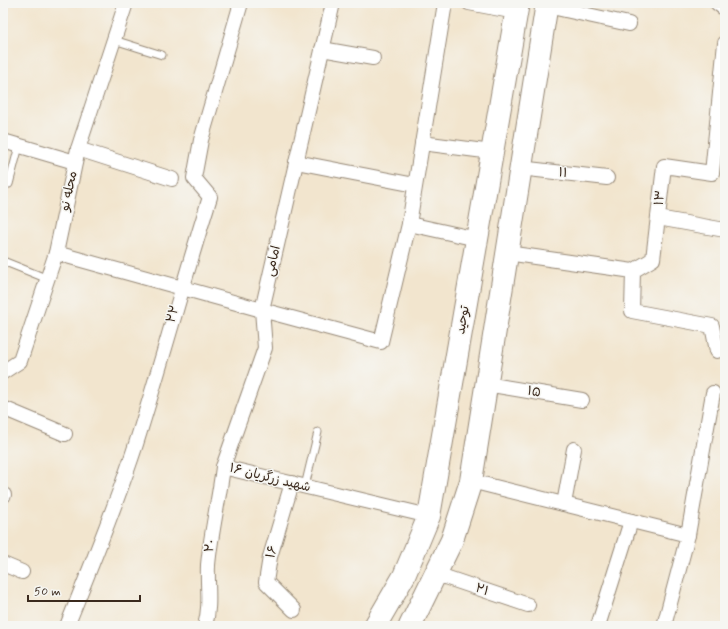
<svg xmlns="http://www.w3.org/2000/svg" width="728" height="629" viewBox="0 0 728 629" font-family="Mynerve,'Playpen Sans Arabic',sans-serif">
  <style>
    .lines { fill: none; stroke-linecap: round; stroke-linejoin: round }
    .lane-casing { stroke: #968876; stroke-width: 9 }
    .street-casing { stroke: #968876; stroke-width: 16 }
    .primary-casing { stroke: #968876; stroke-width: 24 }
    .lane { stroke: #fff; stroke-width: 7 }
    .street { stroke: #fff; stroke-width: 14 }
    .primary { stroke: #fff; stroke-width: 22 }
    .labels { text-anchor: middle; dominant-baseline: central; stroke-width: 3; stroke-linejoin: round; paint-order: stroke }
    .street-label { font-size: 13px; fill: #3b2a1e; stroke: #f6f6f2 }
  </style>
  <rect width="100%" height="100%" fill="#f6f6f2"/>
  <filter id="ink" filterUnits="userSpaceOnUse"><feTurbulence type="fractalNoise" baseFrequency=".025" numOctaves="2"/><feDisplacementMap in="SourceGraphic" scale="8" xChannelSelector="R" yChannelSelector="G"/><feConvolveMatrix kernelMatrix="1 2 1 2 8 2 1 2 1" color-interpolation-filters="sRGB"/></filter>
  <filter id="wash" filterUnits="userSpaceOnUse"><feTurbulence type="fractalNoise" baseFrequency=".012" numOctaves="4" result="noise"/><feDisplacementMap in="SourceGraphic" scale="16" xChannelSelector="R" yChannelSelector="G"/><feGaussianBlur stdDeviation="0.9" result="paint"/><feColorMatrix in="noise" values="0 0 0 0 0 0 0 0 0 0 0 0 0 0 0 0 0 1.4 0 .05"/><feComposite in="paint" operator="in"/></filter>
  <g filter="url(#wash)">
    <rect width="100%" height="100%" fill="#f2e5ce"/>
  </g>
  <g filter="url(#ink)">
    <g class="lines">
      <!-- lane casing -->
      <g class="lane-casing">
        <g id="lane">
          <polyline points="114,40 162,55"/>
          <polyline points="9,184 19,146"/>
          <polyline points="3,261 48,279"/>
          <polyline points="305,486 318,432"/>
        </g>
      </g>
      <!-- street casing -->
      <g class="street-casing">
        <g id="street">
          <polyline points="469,3 516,12"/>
          <polyline points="717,3 725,9"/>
          <polyline points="547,6 629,24"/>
          <polyline points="322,49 373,58"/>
          <polyline points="3,141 75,162"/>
          <polyline points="422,143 492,152"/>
          <polyline points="78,149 172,179"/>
          <polyline points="296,162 415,185"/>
          <polyline points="520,168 607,178"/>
          <polyline points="658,218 725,230"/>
          <polyline points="409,224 445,3"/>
          <polyline points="56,253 262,310 333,3"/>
          <polyline points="507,253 633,271 653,259 664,166 712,173 725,43"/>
          <polyline points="633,271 632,311 712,326 717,351"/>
          <polyline points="3,372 20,361 56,253 78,149 126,3"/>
          <polyline points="486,384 582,400"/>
          <polyline points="3,408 65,434"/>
          <polyline points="471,481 688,535 664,626"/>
          <polyline points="292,483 270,557 266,582 294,610"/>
          <polyline points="3,495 4,495"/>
          <polyline points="564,504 574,449"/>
          <polyline points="429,516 223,467 265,348 262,310 381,342 409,224 477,239"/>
          <polyline points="688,535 713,393"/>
          <polyline points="3,564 22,572"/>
          <polyline points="436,574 528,605"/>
          <path d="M67 626C91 566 116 506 136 444 162 362 184 279 210 197L194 178 201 140 241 3"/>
          <path d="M205 626C211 605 207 586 208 565 211 532 219 500 223 467"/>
          <polyline points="598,626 631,521"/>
        </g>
      </g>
      <!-- primary casing -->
      <g class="primary-casing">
        <g id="primary">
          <polyline points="375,626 404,576 429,516 518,3"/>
          <polyline points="410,626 452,540 471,481 547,3"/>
        </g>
      </g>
      <!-- lane -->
      <use href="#lane" class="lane"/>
      <!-- street -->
      <use href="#street" class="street"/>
      <!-- primary -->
      <use href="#primary" class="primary"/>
    </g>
  </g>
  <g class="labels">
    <!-- street labels -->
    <g class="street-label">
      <text transform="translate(563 173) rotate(7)">۱۱</text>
      <text transform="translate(69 191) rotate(-78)">محله نو</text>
      <text transform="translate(660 198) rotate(-83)">۱۳</text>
      <text transform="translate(273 261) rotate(-77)">امامی</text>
      <text transform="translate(173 314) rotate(-74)">۲۲</text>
      <text transform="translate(463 320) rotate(-80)">توحید</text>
      <text transform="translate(534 392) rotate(10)">۱۵</text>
      <text transform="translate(270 478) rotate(14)">۱۶ شهید زرگریان</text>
      <text transform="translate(210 546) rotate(-84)">۲۰</text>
      <text transform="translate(272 552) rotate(-75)">۱۶</text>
      <text transform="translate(482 590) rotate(19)">۲۱</text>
    </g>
  </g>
  <!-- margin -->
  <rect width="728" height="629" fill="none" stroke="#f6f6f2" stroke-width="16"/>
  <!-- scale -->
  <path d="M28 595v6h112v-6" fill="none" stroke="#3b2a1e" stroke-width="2"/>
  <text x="34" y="595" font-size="12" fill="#3b2a1e" stroke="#f6f6f2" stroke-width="3" paint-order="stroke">50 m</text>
</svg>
